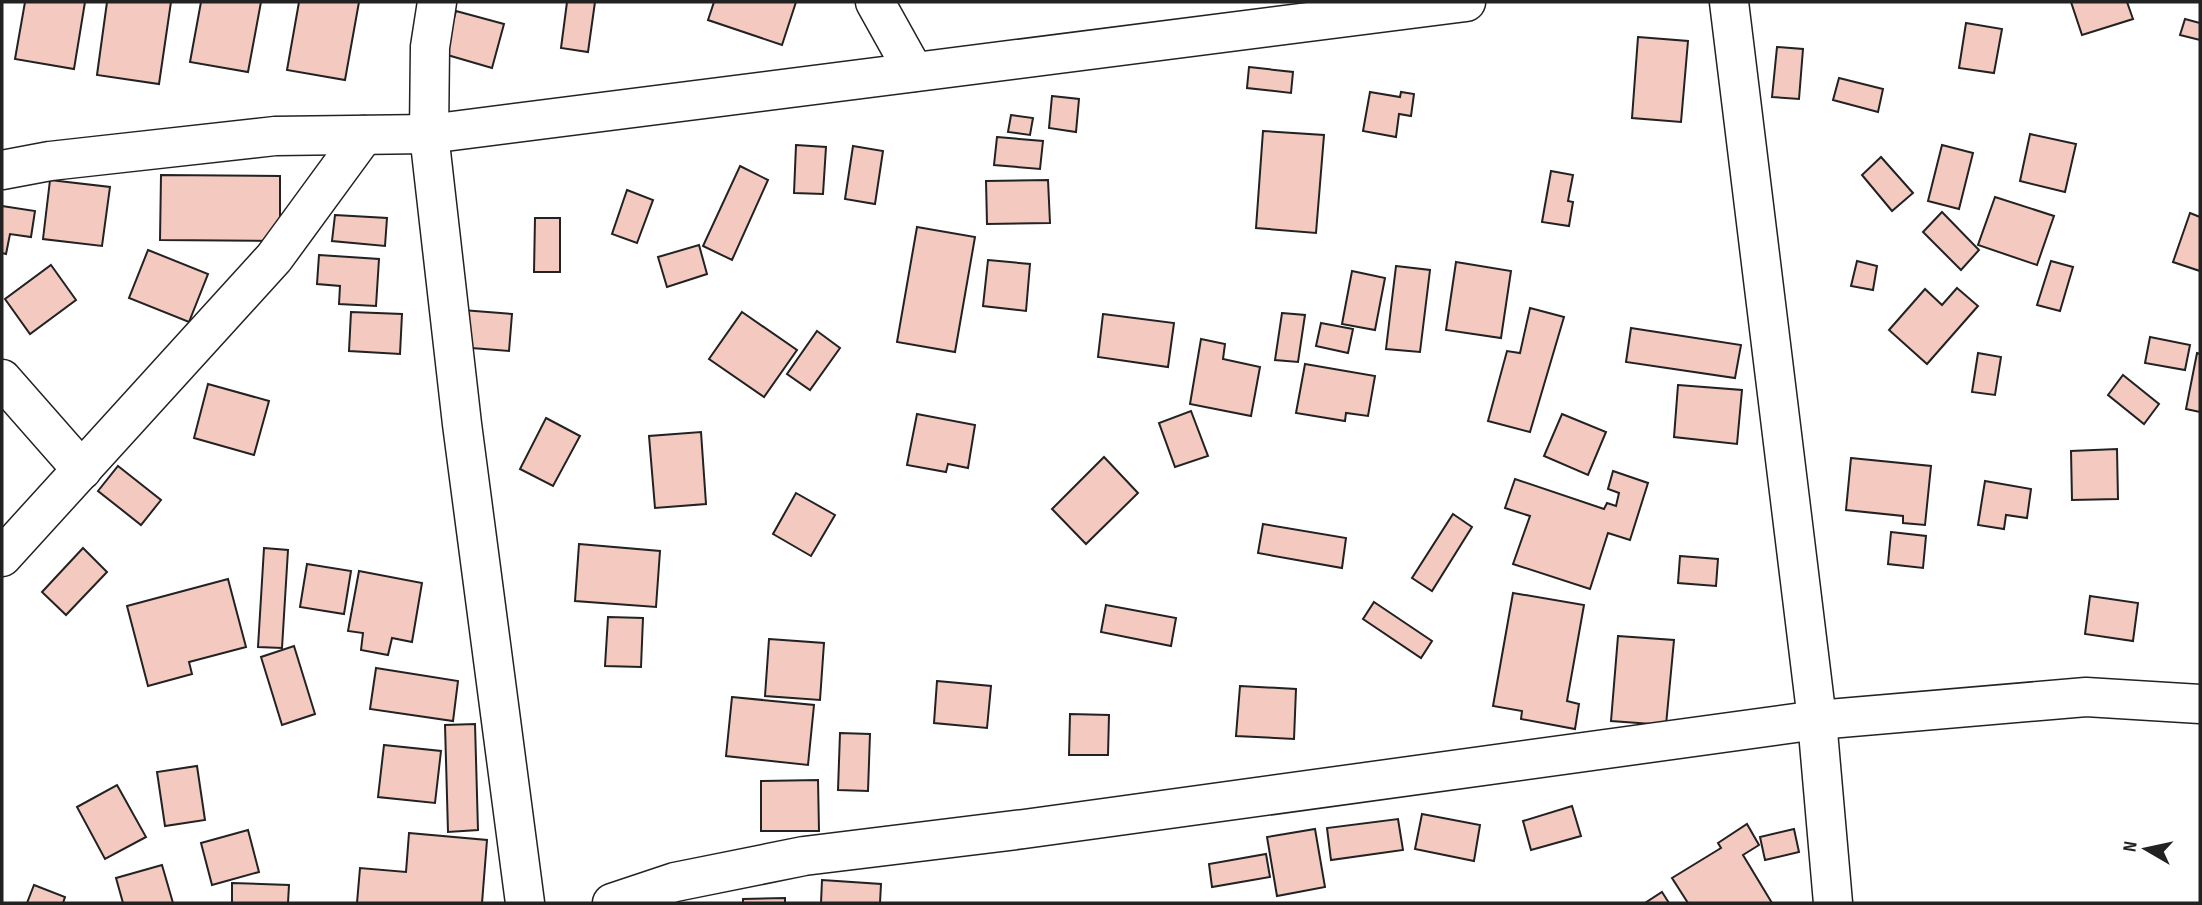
<svg xmlns="http://www.w3.org/2000/svg" width="2202" height="905" viewBox="0 0 2202 905" font-family="'Sofia Sans Condensed',sans-serif">
  <style>
    .building { fill: #f3c9c0; stroke: #222; stroke-width: 2 }
    .lines { fill: none; stroke-linecap: round; stroke-linejoin: round }
    .street-casing { stroke: #222; stroke-width: 41 }
    .street { stroke: #fff; stroke-width: 38 }
  </style>
  <rect width="100%" height="100%" fill="#fff"/>
  <!-- building -->
  <g class="building">
    <polygon points="25,2 85,2 74,69 15,59"/>
    <polygon points="107,2 171,2 159,84 97,75"/>
    <polygon points="201,2 261,2 248,72 190,62"/>
    <polygon points="299,2 359,2 345,80 287,70"/>
    <polygon points="567,2 595,2 588,52 561,48"/>
    <polygon points="714,2 796,2 782,45 708,20"/>
    <polygon points="2071,2 2127,2 2133,19 2082,35"/>
    <polygon points="456,11 504,24 492,68 444,54"/>
    <polygon points="2185,19 2200,23 2200,40 2180,35"/>
    <polygon points="1966,23 2002,29 1994,73 1959,68"/>
    <polygon points="1638,37 1688,41 1681,122 1632,118"/>
    <polygon points="1777,47 1803,49 1799,99 1772,97"/>
    <polygon points="1249,67 1293,72 1291,93 1247,88"/>
    <polygon points="1839,78 1883,89 1878,112 1833,100"/>
    <polygon points="1370,92 1400,97 1401,92 1414,94 1411,116 1399,114 1396,137 1363,131"/>
    <polygon points="1052,96 1079,99 1076,132 1049,128"/>
    <polygon points="1011,115 1033,118 1030,135 1008,132"/>
    <polygon points="1263,131 1324,135 1316,233 1256,228"/>
    <polygon points="2030,134 2076,144 2065,192 2020,181"/>
    <polygon points="997,137 1043,141 1040,169 994,165"/>
    <polygon points="796,145 826,147 823,194 794,193"/>
    <polygon points="1942,145 1973,153 1959,209 1928,201"/>
    <polygon points="853,146 883,151 875,204 845,199"/>
    <polygon points="1881,157 1913,193 1892,211 1862,175"/>
    <polygon points="740,166 768,180 732,260 703,246"/>
    <polygon points="1551,171 1573,175 1568,201 1573,202 1569,226 1542,222"/>
    <polygon points="161,175 280,176 280,241 160,240"/>
    <polygon points="50,180 110,187 102,246 43,239"/>
    <polygon points="1048,180 1050,223 987,224 986,181"/>
    <polygon points="627,190 653,200 637,243 612,234"/>
    <polygon points="1995,197 2054,216 2037,265 1978,245"/>
    <polygon points="2,206 35,211 31,237 10,234 6,254 2,253"/>
    <polygon points="1942,212 1979,250 1961,270 1923,232"/>
    <polygon points="2190,213 2200,217 2200,271 2173,262"/>
    <polygon points="335,215 387,218 385,246 332,241"/>
    <polygon points="535,218 560,218 560,272 534,272"/>
    <polygon points="917,227 975,237 955,352 897,342"/>
    <polygon points="699,245 707,274 667,287 658,257"/>
    <polygon points="148,250 208,274 189,322 129,298"/>
    <polygon points="319,255 379,259 376,306 339,304 340,286 317,284"/>
    <polygon points="988,260 1030,264 1026,311 983,306"/>
    <polygon points="1857,261 1877,266 1873,290 1851,286"/>
    <polygon points="2051,261 2073,267 2060,311 2037,305"/>
    <polygon points="1456,262 1511,271 1501,338 1446,330"/>
    <polygon points="51,265 76,300 30,334 5,299"/>
    <polygon points="1396,266 1430,270 1420,352 1386,349"/>
    <polygon points="1352,271 1385,278 1375,330 1342,324"/>
    <polygon points="1957,288 1978,306 1927,364 1889,330 1925,289 1942,305"/>
    <polygon points="1530,308 1564,317 1530,432 1488,421 1507,351 1520,353"/>
    <polygon points="462,310 512,314 509,351 459,347"/>
    <polygon points="351,312 402,314 400,354 349,351"/>
    <polygon points="742,312 797,350 764,397 709,359"/>
    <polygon points="1282,313 1305,315 1298,362 1275,360"/>
    <polygon points="1103,314 1174,323 1168,367 1098,357"/>
    <polygon points="1321,323 1353,329 1348,353 1316,346"/>
    <polygon points="1631,328 1741,345 1735,378 1626,362"/>
    <polygon points="817,331 840,348 810,390 787,374"/>
    <polygon points="2150,337 2190,345 2185,370 2145,363"/>
    <polygon points="1201,339 1225,344 1223,359 1260,367 1251,416 1190,404"/>
    <polygon points="1978,353 2001,357 1995,395 1972,392"/>
    <polygon points="2197,353 2200,354 2200,412 2186,409"/>
    <polygon points="1305,364 1375,376 1368,416 1346,413 1345,421 1296,413"/>
    <polygon points="2123,375 2159,404 2144,424 2108,395"/>
    <polygon points="208,384 269,401 254,455 194,438"/>
    <polygon points="1678,385 1742,390 1737,444 1674,437"/>
    <polygon points="1191,411 1208,456 1175,467 1159,423"/>
    <polygon points="917,414 975,425 968,468 948,464 946,472 907,465"/>
    <polygon points="1562,414 1606,432 1588,475 1544,456"/>
    <polygon points="546,418 580,436 553,486 520,469"/>
    <polygon points="701,432 706,504 655,508 649,436"/>
    <polygon points="2117,449 2118,499 2072,500 2071,451"/>
    <polygon points="1104,457 1138,493 1086,544 1052,509"/>
    <polygon points="1851,458 1931,466 1925,525 1903,523 1903,516 1846,510"/>
    <polygon points="118,466 161,500 141,525 98,491"/>
    <polygon points="1613,471 1648,483 1630,540 1608,533 1590,589 1513,564 1530,516 1505,508 1515,479 1604,509 1607,503 1616,506 1619,493 1608,489"/>
    <polygon points="1985,481 2031,489 2027,518 2006,515 2004,529 1978,525"/>
    <polygon points="796,493 835,515 811,556 773,534"/>
    <polygon points="1453,514 1472,527 1432,591 1412,578"/>
    <polygon points="1263,524 1346,538 1342,568 1258,553"/>
    <polygon points="1891,532 1926,536 1923,568 1888,564"/>
    <polygon points="579,544 660,551 656,607 575,601"/>
    <polygon points="83,548 107,572 66,615 42,592"/>
    <polygon points="264,548 288,550 282,648 258,647"/>
    <polygon points="1680,556 1718,559 1716,586 1678,583"/>
    <polygon points="307,564 351,571 344,614 300,607"/>
    <polygon points="359,571 422,583 412,642 392,638 388,655 361,650 363,633 348,631"/>
    <polygon points="228,579 246,647 189,662 192,674 148,686 127,606"/>
    <polygon points="1513,593 1584,605 1567,701 1579,704 1575,729 1521,719 1522,711 1493,706"/>
    <polygon points="2090,596 2138,603 2133,641 2085,634"/>
    <polygon points="1374,602 1432,641 1421,658 1363,619"/>
    <polygon points="1106,605 1176,618 1171,646 1101,632"/>
    <polygon points="608,617 643,618 641,667 605,666"/>
    <polygon points="1618,636 1674,640 1666,725 1611,721"/>
    <polygon points="769,639 824,643 820,700 765,696"/>
    <polygon points="294,646 315,714 282,725 261,657"/>
    <polygon points="376,668 458,681 453,721 370,709"/>
    <polygon points="937,681 991,686 987,728 934,723"/>
    <polygon points="1240,686 1296,689 1294,739 1236,736"/>
    <polygon points="732,697 814,705 808,765 726,756"/>
    <polygon points="1070,714 1109,715 1108,755 1069,755"/>
    <polygon points="475,724 478,830 448,832 445,725"/>
    <polygon points="840,733 870,734 868,791 838,790"/>
    <polygon points="384,745 441,751 435,803 378,797"/>
    <polygon points="197,766 205,820 165,826 157,772"/>
    <polygon points="818,780 819,831 761,831 761,781"/>
    <polygon points="117,785 146,837 105,859 77,807"/>
    <polygon points="1572,806 1581,836 1531,850 1523,821"/>
    <polygon points="1422,814 1480,825 1474,861 1415,849"/>
    <polygon points="1398,819 1403,850 1331,860 1327,828"/>
    <polygon points="1747,824 1759,845 1743,855 1772,903 1688,903 1672,878 1721,848 1718,843"/>
    <polygon points="1315,829 1325,887 1277,896 1267,837"/>
    <polygon points="1794,829 1799,852 1765,860 1760,837"/>
    <polygon points="248,830 259,872 212,885 201,843"/>
    <polygon points="409,833 487,840 482,903 357,903 360,868 406,872"/>
    <polygon points="1266,854 1270,877 1212,887 1209,864"/>
    <polygon points="162,865 173,903 123,903 116,878"/>
    <polygon points="822,880 881,884 880,903 821,903"/>
    <polygon points="232,883 289,885 288,903 232,903"/>
    <polygon points="34,885 65,897 63,903 27,903"/>
    <polygon points="1662,892 1669,903 1645,903"/>
    <polygon points="785,898 785,903 743,903 743,899"/>
  </g>
  <g class="lines">
    <!-- street casing -->
    <g class="street-casing">
      <g id="street">
        <polyline points="437,2 430,47 429,134 462,424 525,903"/>
        <polyline points="875,2 914,72"/>
        <polyline points="1729,2 1817,720 1833,903"/>
        <polyline points="2,170 50,161 275,136 429,134 1466,2"/>
        <polyline points="2,379 82,470"/>
        <polyline points="2,557 274,258 364,135"/>
        <polyline points="612,903 675,882 804,856 1024,829 1817,720 2086,697 2200,704"/>
      </g>
    </g>
    <!-- street -->
    <use href="#street" class="street"/>
  </g>
  <!-- border -->
  <rect width="2202" height="905" fill="none" stroke="#222222" stroke-width="7"/>
  <!-- north arrow -->
  <g transform="translate(2146 849) rotate(279)" stroke="#ffffff" stroke-width="5" paint-order="stroke">
  <path d="M0-5L12 26L0 18L-12 26Z" fill="#222222"/>
  <text y="-10" font-size="19" font-weight="bold" text-anchor="middle" fill="#222222">N</text>
  </g>
</svg>
